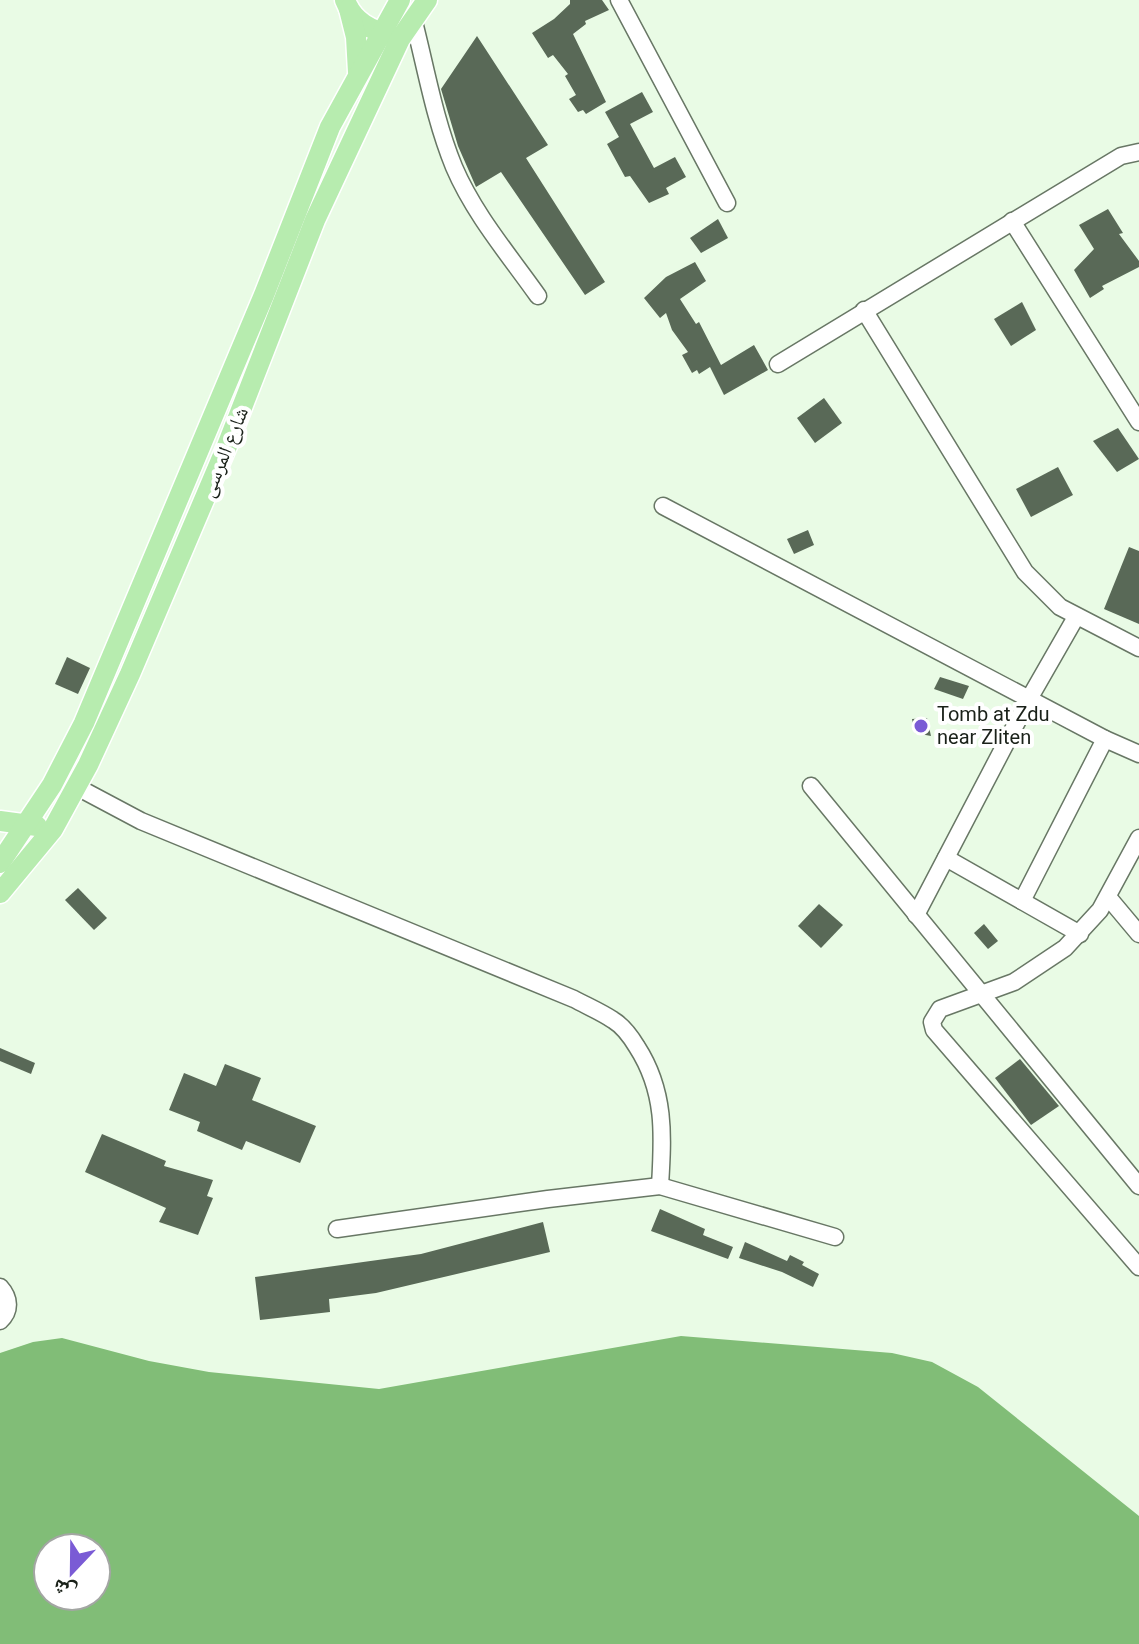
<svg xmlns="http://www.w3.org/2000/svg" width="1139" height="1644" viewBox="0 0 1139 1644" font-family="Roboto,'Noto Naskh Arabic',sans-serif">
  <style>
    .water { fill: #81bd77; fill-rule: evenodd }
    .building { fill: #596957 }
    .lines { fill: none; stroke-linecap: round; stroke-linejoin: round }
    .minor-casing { stroke: #687765; stroke-width: 19 }
    .major-casing { stroke: #fff; stroke-width: 23 }
    .minor { stroke: #fff; stroke-width: 16 }
    .major { stroke: #b7ecaf; stroke-width: 20 }
    .poi-dot { fill: #7a5bd5; stroke: #fff; stroke-width: 3 }
    .labels { text-anchor: middle; dominant-baseline: central; stroke-width: 8; stroke-linejoin: round; paint-order: stroke }
    .street-label { font-size: 20px; fill: #1a2119; stroke: #fff }
    .poi-label { font-size: 20px; fill: #1a2119; stroke: #fff; text-anchor: start }
  </style>
  <rect width="100%" height="100%" fill="#e9fbe5"/>
  <!-- water -->
  <path class="water" d="M681 1336 892 1353 932 1362 978 1387 1139 1516V1644H0V1353L33 1342 62 1338 149 1361 209 1372 379 1389ZM48 1548H96V1596H48Z"/>
  <!-- building -->
  <g class="building">
    <polygon points="570,0 602,0 609,10 585,21 586,24 573,34 606,102 586,114 583,110 578,112 569,99 576,95 565,76 568,74 553,55 548,58 532,33 554,19 570,4"/>
    <polygon points="477,36 548,145 526,158 605,282 585,295 501,172 476,187 458,146 441,89"/>
    <polygon points="642,92 653,112 630,124 654,168 675,157 686,177 666,188 669,194 649,203 630,176 625,177 607,144 619,137 605,112"/>
    <polygon points="1108,209 1123,233 1119,234 1139,261 1139,267 1102,286 1104,289 1090,298 1074,270 1094,249 1079,225"/>
    <polygon points="718,219 728,238 701,253 690,238"/>
    <polygon points="695,262 706,281 680,299 696,324 699,322 721,365 754,345 768,370 724,395 710,367 699,374 697,370 692,373 682,355 688,352 672,330 666,313 660,318 644,298 666,277"/>
    <polygon points="1022,302 1036,330 1011,346 994,319"/>
    <polygon points="824,398 842,423 815,443 797,418"/>
    <polygon points="1118,428 1139,459 1117,472 1093,441"/>
    <polygon points="1058,467 1073,495 1031,517 1016,489"/>
    <polygon points="808,530 814,545 794,554 787,539"/>
    <polygon points="1129,547 1139,551 1139,624 1104,609"/>
    <polygon points="67,657 90,668 78,694 55,684"/>
    <polygon points="940,677 969,686 963,699 934,689"/>
    <polygon points="927,718 931,736 915,733 912,719"/>
    <polygon points="78,888 107,918 94,930 65,900"/>
    <polygon points="819,904 843,925 821,948 798,926"/>
    <polygon points="984,924 998,941 988,949 974,933"/>
    <polygon points="0,1048 35,1063 31,1074 0,1061"/>
    <polygon points="1020,1059 1059,1106 1031,1125 995,1078"/>
    <polygon points="225,1064 261,1078 252,1100 316,1126 300,1163 246,1141 242,1150 197,1131 200,1122 169,1110 184,1073 216,1086"/>
    <polygon points="102,1134 166,1161 164,1166 213,1180 207,1196 213,1198 198,1235 159,1222 166,1208 85,1172"/>
    <polygon points="660,1209 705,1229 703,1235 733,1247 728,1259 651,1231"/>
    <polygon points="543,1222 550,1252 376,1293 329,1299 330,1312 260,1320 255,1277 421,1254"/>
    <polygon points="745,1242 787,1261 790,1255 804,1262 802,1265 819,1274 813,1287 782,1272 739,1258"/>
  </g>
  <g class="lines">
    <!-- minor casing -->
    <g class="minor-casing">
      <g id="minor">
        <polyline points="619,0 727,203"/>
        <path d="M413 18C426 68 434 118 454 167 474 214 509 255 538 296"/>
        <polyline points="1012,221 1139,422"/>
        <polyline points="864,310 1025,572 1060,607 1139,648"/>
        <polyline points="778,364 1121,156 1139,152"/>
        <polyline points="663,506 1105,739 1139,754"/>
        <polyline points="811,786 1139,1186"/>
        <path d="M77 787 141 821 574 999C587 1006 601 1012 613 1020 623 1026 631 1037 637 1047 666 1092 663 1136 660 1186"/>
        <polyline points="1139,838 1100,910 1065,948 1014,982 940,1009 932,1022 934,1030 1139,1267"/>
        <polyline points="946,858 1080,934"/>
        <polyline points="1108,897 1139,934"/>
        <polyline points="1022,901 1105,739"/>
        <polyline points="916,915 1029,699 1076,617"/>
        <polyline points="337,1229 548,1199 660,1186 835,1237"/>
        <path d="M0 1287C10 1298 11 1311 0 1321"/>
      </g>
    </g>
    <!-- major casing -->
    <g class="major-casing">
      <g id="major">
        <path d="M345 0C353 22 371 30 392 36"/>
        <polyline points="349,9 356,37 358,72"/>
        <polyline points="0,821 37,826"/>
        <polyline points="0,863 52,785 84,723 264,295 330,127 400,0"/>
        <polyline points="0,893 53,829 88,765 130,674 227,446 315,220 400,39 427,0"/>
      </g>
    </g>
    <!-- minor -->
    <use href="#minor" class="minor"/>
    <!-- major -->
    <use href="#major" class="major"/>
  </g>
  <!-- markers -->
  <circle class="poi-dot" cx="921" cy="726" r="8"/>
  <g class="labels">
    <!-- street labels -->
    <g class="street-label">
      <text transform="translate(224 452) rotate(-68)">شارع المرسى</text>
    </g>
    <!-- poi labels -->
    <g class="poi-label">
      <text x="937" y="714">Tomb at Zdu<tspan x="937" dy="23">near Zliten</tspan></text>
    </g>
  </g>
  <!-- north arrow -->
  <g transform="translate(72 1572) rotate(202)"><circle r="38" fill="#ffffff" stroke="#a3a6a3" stroke-width="2"/>
  <path d="M0-6L14 30L0 20L-14 30Z" fill="#7a5bd5"/>
  <text y="-12" font-size="22" font-weight="bold" text-anchor="middle" fill="#1a2119">ش</text>
  </g>
</svg>
